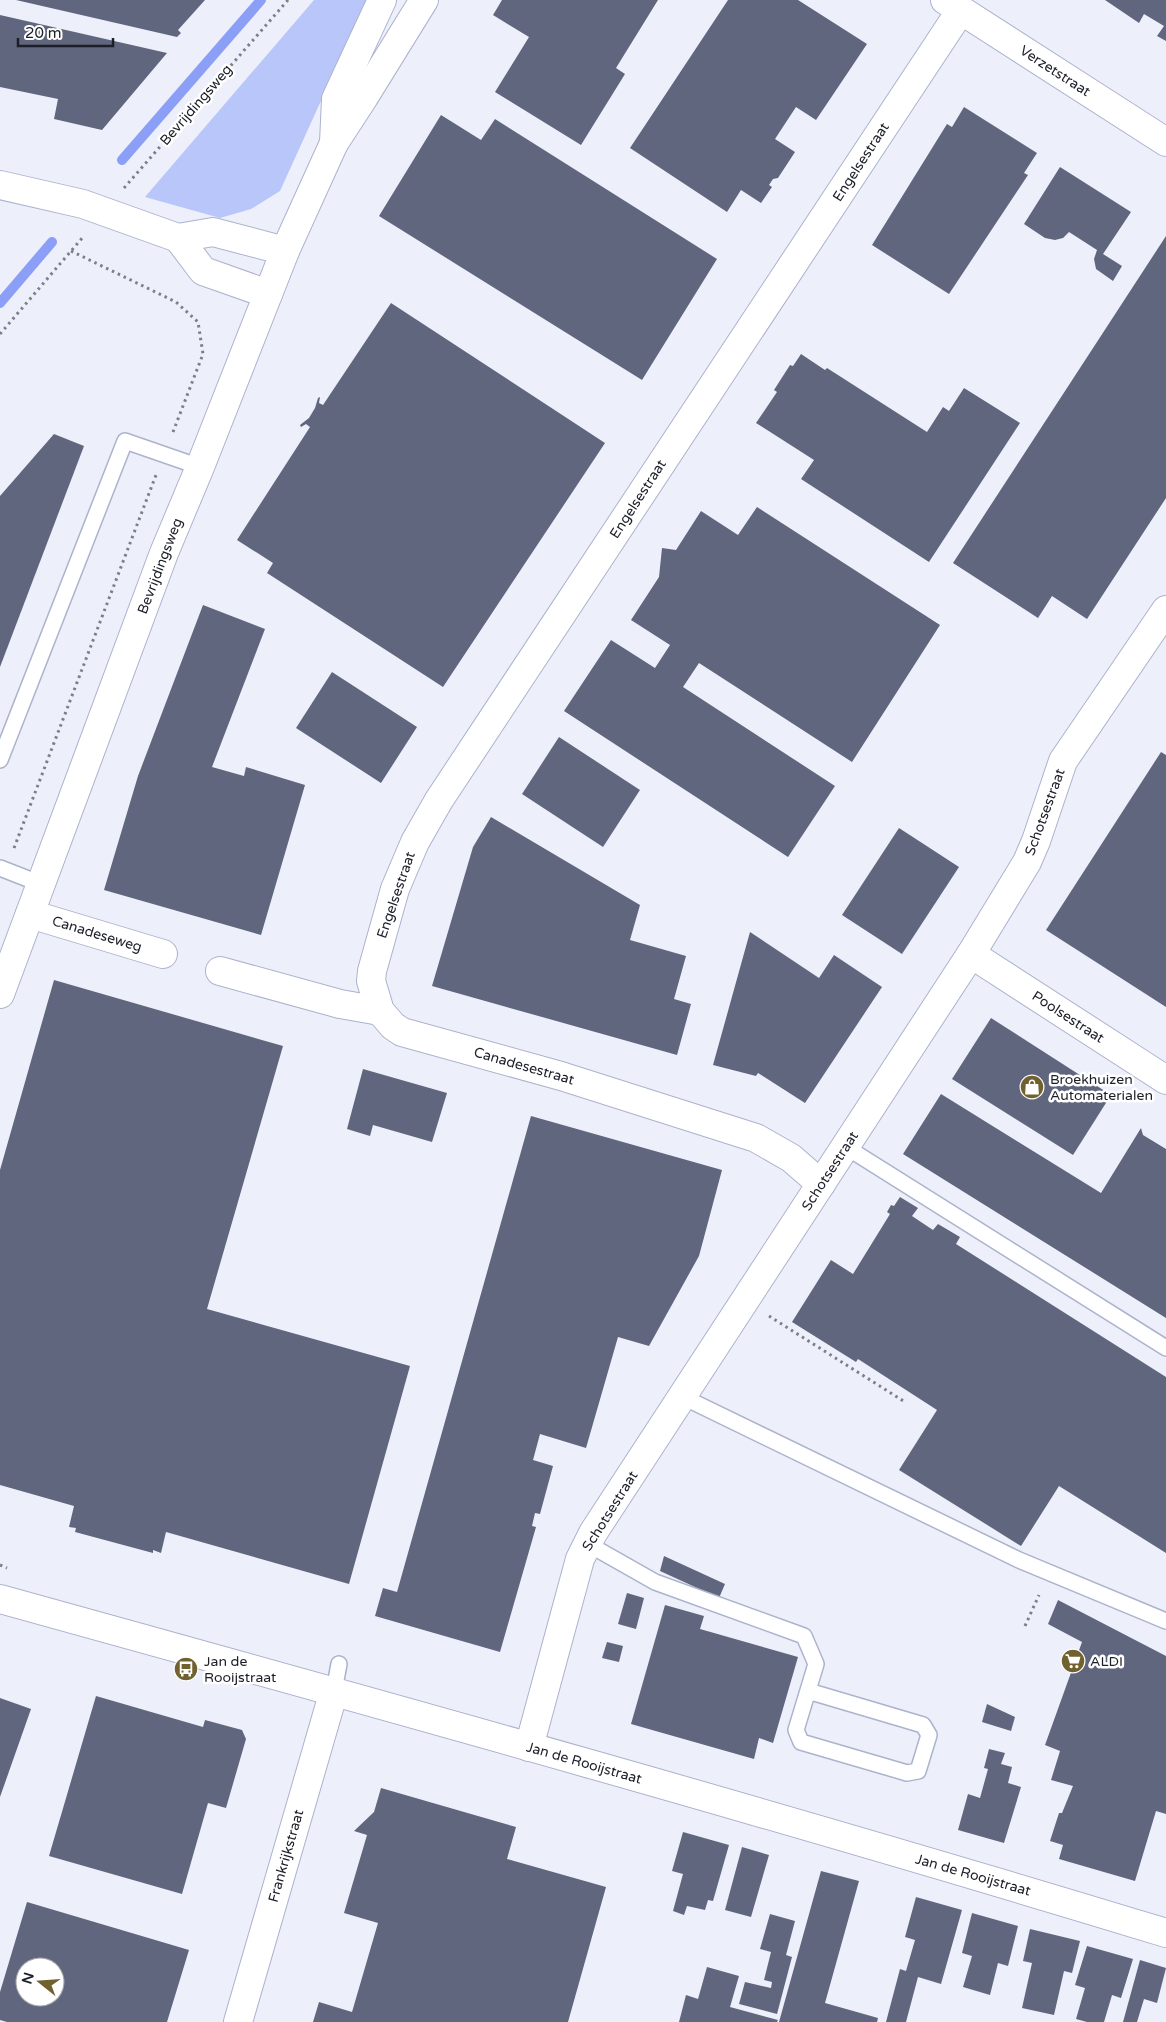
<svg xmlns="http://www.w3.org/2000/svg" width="1166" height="2022" viewBox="0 0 1166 2022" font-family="'Varela Round',sans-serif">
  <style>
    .green { fill: #b9c6f9 }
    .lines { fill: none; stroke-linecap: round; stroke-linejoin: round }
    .stream { stroke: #8c9ff7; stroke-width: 10 }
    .building { fill: #60667e; fill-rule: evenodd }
    .lane-casing { stroke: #abb3cd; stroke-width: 18 }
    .street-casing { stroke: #abb3cd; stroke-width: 30 }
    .secondary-casing { stroke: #abb3cd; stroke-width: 30 }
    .path { stroke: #7c7f89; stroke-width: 3; stroke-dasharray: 2.5 4; stroke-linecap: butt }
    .lane { stroke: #fff; stroke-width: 15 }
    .street { stroke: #fff; stroke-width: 28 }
    .secondary { stroke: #fff; stroke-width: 28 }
    .labels { text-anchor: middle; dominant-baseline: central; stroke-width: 5; stroke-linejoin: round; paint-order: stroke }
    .street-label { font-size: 14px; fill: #1c1e28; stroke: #fff }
    .poi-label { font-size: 14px; fill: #1c1e28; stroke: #fff; text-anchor: start }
  </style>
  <rect width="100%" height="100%" fill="#edf0fb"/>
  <!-- green -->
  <polygon class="green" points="314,0 374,0 335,70 280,191 251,209 220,218 145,197"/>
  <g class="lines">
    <!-- stream -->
    <g class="stream">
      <polyline points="122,160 261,0"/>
      <polyline points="0,303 52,242"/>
    </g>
  </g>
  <!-- building -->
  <g class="building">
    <polygon points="16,0 205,0 178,30 181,33 177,37"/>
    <polygon points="502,0 658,0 616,68 625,74 581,145 495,92 529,37 493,15"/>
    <polygon points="728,0 798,0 867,44 816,120 796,107 775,139 795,152 778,178 773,179 769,185 772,187 761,203 741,190 727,212 630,148"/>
    <polygon points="1105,0 1166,0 1166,41 1157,36 1164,26 1144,14 1139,23"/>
    <polygon points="0,15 167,53 102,130 54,119 58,99 0,87"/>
    <polygon points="964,107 1037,153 1024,173 1028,175 949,294 872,245 947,124 952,127"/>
    <polygon points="441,115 481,140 495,119 717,259 642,380 379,216"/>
    <polygon points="1060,167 1131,212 1103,254 1122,266 1113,281 1096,269 1094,259 1097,250 1069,232 1063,238 1055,240 1045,238 1024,224"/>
    <polygon points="1166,236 1166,498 1087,619 1052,596 1038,618 953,563"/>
    <polygon points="391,303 605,443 443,687 267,573 273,563 237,540 310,427 306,424 301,427 300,425 309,418 315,408 318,398 320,397 319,403 323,405"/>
    <polygon points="801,354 825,370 827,368 927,432 943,407 949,411 964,388 1020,423 929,562 801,479 814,460 756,423 777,392 774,390 790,365 793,366"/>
    <polygon points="54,434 84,446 0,667 0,496"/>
    <polygon points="757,507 940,625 852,762 699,663 683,687 835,786 788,857 564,711 611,640 655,668 670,645 631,620 659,577 662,548 676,550 701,511 738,535"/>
    <polygon points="203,605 265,629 212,767 244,776 246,767 305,785 261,935 104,890 138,776"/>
    <polygon points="332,672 417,727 381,783 296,728"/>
    <polygon points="559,737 640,790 603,847 522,794"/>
    <polygon points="1161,752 1166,755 1166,1007 1046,930"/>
    <polygon points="491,817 640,905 630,940 686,956 674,999 691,1004 677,1055 432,986 473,847"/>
    <polygon points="899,828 959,867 902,954 842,915"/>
    <polygon points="750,932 819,978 834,955 882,987 805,1103 758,1073 756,1076 713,1065"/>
    <polygon points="54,980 283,1046 207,1309 410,1366 349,1584 166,1532 161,1553 153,1550 153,1553 75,1532 76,1528 69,1527 74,1506 0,1485 0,1170"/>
    <polygon points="991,1018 1111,1095 1073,1155 952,1079"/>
    <polygon points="363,1069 447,1093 432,1142 373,1125 370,1136 347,1129"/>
    <polygon points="941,1094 1101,1193 1141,1128 1143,1135 1166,1149 1166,1318 903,1154"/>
    <polygon points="531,1116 722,1170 699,1256 649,1346 618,1337 586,1448 540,1434 533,1460 553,1466 540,1514 535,1513 532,1526 536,1527 500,1652 375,1616 383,1588 397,1592"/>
    <polygon points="900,1197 918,1208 912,1216 933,1230 938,1224 960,1237 956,1244 1166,1377 1166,1553 1059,1486 1021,1546 899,1470 937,1410 858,1359 856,1362 792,1322 831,1260 853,1274 890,1214 887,1212 891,1205 894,1206"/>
    <polygon points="664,1556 725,1584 719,1598 660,1571"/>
    <polygon points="627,1593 644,1598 636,1629 618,1624"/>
    <polygon points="1058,1600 1166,1656 1166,1814 1156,1811 1135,1881 1059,1859 1063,1845 1050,1841 1059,1813 1062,1813 1073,1786 1051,1780 1060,1751 1045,1745 1082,1642 1048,1624"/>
    <polygon points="665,1605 704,1616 700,1629 798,1657 773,1743 759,1738 754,1759 631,1724"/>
    <polygon points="607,1642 623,1646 619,1662 602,1658"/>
    <polygon points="96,1696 203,1727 205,1720 242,1730 246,1739 226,1808 208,1803 182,1894 49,1856"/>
    <polygon points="0,1698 31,1709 0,1797"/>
    <polygon points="987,1704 1015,1717 1011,1731 982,1722"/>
    <polygon points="989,1749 1005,1753 1001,1764 1012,1767 1008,1783 1021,1787 1004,1843 958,1830 968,1794 980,1798 988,1769 984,1768"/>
    <polygon points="381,1788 516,1827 507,1859 606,1887 568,2022 313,2022 319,2002 352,2012 378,1923 344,1913 367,1835 354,1831 374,1812"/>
    <polygon points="683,1832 729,1845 713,1901 708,1900 705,1910 687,1906 684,1915 673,1911 683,1874 672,1871"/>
    <polygon points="742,1847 769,1855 751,1917 725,1910"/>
    <polygon points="821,1871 859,1881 825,2003 878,2018 877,2022 779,2022"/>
    <polygon points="916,1897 962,1910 941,1984 918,1977 906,2022 886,2022 900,1969 906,1971 915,1940 905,1937"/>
    <path d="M27 1902 189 1950 167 2022H7L0 2020V1992ZM25 1967H55V1997H25Z"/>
    <polygon points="972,1913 1018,1926 1008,1966 998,1963 990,1995 963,1987 972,1956 962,1953"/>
    <polygon points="770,1914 795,1921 786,1955 792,1957 777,2014 739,2004 745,1982 771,1988 772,1982 764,1980 771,1952 760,1949"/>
    <polygon points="1030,1929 1080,1941 1072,1973 1064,1971 1054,2015 1022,2008 1032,1963 1023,1961"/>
    <polygon points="1087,1946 1133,1959 1121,1998 1112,1995 1104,2022 1087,2022 1076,2019 1085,1988 1075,1985"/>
    <polygon points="1140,1960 1166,1968 1157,2003 1144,1999 1137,2022 1123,2022"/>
    <polygon points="707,1967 739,1976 730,2007 778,2020 777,2022 679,2022 686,1995 698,1999"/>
  </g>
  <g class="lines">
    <!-- lane casing -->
    <g class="lane-casing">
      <g id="lane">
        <polyline points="0,760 125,441 200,467"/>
        <polyline points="0,868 41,884"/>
        <polyline points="846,1147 1166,1348"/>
        <polyline points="683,1397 1019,1560 1166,1621"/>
        <polyline points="588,1544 655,1582 804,1636 816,1664 796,1730 801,1742 907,1773 918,1771 929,1735 923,1725 808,1691"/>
        <polyline points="334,1691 339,1664"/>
      </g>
    </g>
    <!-- street casing -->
    <g class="street-casing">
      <g id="street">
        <polyline points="945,0 1166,142"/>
        <polyline points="0,185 83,204 178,238 213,232 285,251"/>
        <polyline points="178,238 203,271 268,294"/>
        <polyline points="30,914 163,954"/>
        <polyline points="971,954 1166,1080"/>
        <polyline points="220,971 340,1004 380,1011"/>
        <polyline points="821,1184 791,1158 756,1138 561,1076 402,1032 393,1026 380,1011 371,981 372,971 395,889 415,842 439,800 961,10"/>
        <polyline points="529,1747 580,1559 593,1533 971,954 1027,862 1036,841 1063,761 1166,610"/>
        <polyline points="238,2022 334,1691"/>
      </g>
    </g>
    <!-- secondary casing -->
    <g class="secondary-casing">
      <g id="secondary">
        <polyline points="334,143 336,99 382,0"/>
        <polyline points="0,994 164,553 200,467 285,251 334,143 364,97 424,0"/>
        <path d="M0 1599C390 1707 779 1815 1166 1933"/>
      </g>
    </g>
    <!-- path -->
    <g class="path">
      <polyline points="124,188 288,0"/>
      <polyline points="71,251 176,302 198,322 203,354 173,432"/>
      <polyline points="0,334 83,237"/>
      <polyline points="14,848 156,475"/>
      <polyline points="769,1316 905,1402"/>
      <polyline points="0,1565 7,1568"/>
      <polyline points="1025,1626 1039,1595"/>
    </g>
    <!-- lane -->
    <use href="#lane" class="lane"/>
    <!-- street -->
    <use href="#street" class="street"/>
    <!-- secondary -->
    <use href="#secondary" class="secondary"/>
  </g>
  <!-- icons -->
  <defs>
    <g id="shop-disc" transform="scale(1.25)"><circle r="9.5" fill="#70612f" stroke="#fff"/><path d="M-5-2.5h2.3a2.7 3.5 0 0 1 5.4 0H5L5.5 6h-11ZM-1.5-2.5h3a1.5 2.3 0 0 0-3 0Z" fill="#fff"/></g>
    <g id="supermarket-disc" transform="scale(1.25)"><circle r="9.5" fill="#70612f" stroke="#fff"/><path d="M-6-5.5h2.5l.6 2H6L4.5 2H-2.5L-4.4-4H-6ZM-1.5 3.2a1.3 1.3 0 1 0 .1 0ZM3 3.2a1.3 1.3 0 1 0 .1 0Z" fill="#fff"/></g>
    <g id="bus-disc" transform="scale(1.25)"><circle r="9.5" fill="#70612f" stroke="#fff"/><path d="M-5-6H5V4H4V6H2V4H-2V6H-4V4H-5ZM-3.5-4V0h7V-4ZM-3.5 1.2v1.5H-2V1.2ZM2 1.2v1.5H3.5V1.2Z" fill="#fff"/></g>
  </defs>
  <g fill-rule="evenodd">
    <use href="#shop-disc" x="1032" y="1087"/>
    <use href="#supermarket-disc" x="1073" y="1661"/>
    <use href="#bus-disc" x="186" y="1669"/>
  </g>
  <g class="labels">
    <!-- street labels -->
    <g class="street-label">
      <text transform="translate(1055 71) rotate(33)">Verzetstraat</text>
      <text transform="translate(196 105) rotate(-49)">Bevrijdingsweg</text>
      <text transform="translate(861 162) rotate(-57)">Engelsestraat</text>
      <text transform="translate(638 499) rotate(-57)">Engelsestraat</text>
      <text transform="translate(160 566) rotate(-69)">Bevrijdingsweg</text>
      <text transform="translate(1045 812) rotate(-70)">Schotsestraat</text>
      <text transform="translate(396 895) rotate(-71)">Engelsestraat</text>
      <text transform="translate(97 934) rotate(17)">Canadeseweg</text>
      <text transform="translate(1068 1017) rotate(33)">Poolsestraat</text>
      <text transform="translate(524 1066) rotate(16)">Canadesestraat</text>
      <text transform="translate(830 1171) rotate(-57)">Schotsestraat</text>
      <text transform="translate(610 1511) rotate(-58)">Schotsestraat</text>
      <text transform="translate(584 1763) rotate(16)">Jan de Rooijstraat</text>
      <text transform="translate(286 1856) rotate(-74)">Frankrijkstraat</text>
      <text transform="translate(973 1875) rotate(16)">Jan de Rooijstraat</text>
    </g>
    <!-- poi labels -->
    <g class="poi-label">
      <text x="1050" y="1079">Broekhuizen<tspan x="1050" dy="16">Automaterialen</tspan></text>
      <text x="204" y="1661">Jan de<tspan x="204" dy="16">Rooijstraat</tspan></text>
      <text x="1090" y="1661">ALDI</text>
    </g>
  </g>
  <!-- north arrow -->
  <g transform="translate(40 1982) rotate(287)"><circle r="24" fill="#ffffff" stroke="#a4a5a9"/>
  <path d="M0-4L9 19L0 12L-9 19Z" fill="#70612f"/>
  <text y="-8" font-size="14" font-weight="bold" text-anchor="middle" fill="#1c1e28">N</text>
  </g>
  <!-- scale -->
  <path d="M18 38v8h95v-8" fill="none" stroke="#1c1e28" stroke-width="2.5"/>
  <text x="25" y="38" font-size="15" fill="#1c1e28" stroke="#ffffff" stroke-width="4" paint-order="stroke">20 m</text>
</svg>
